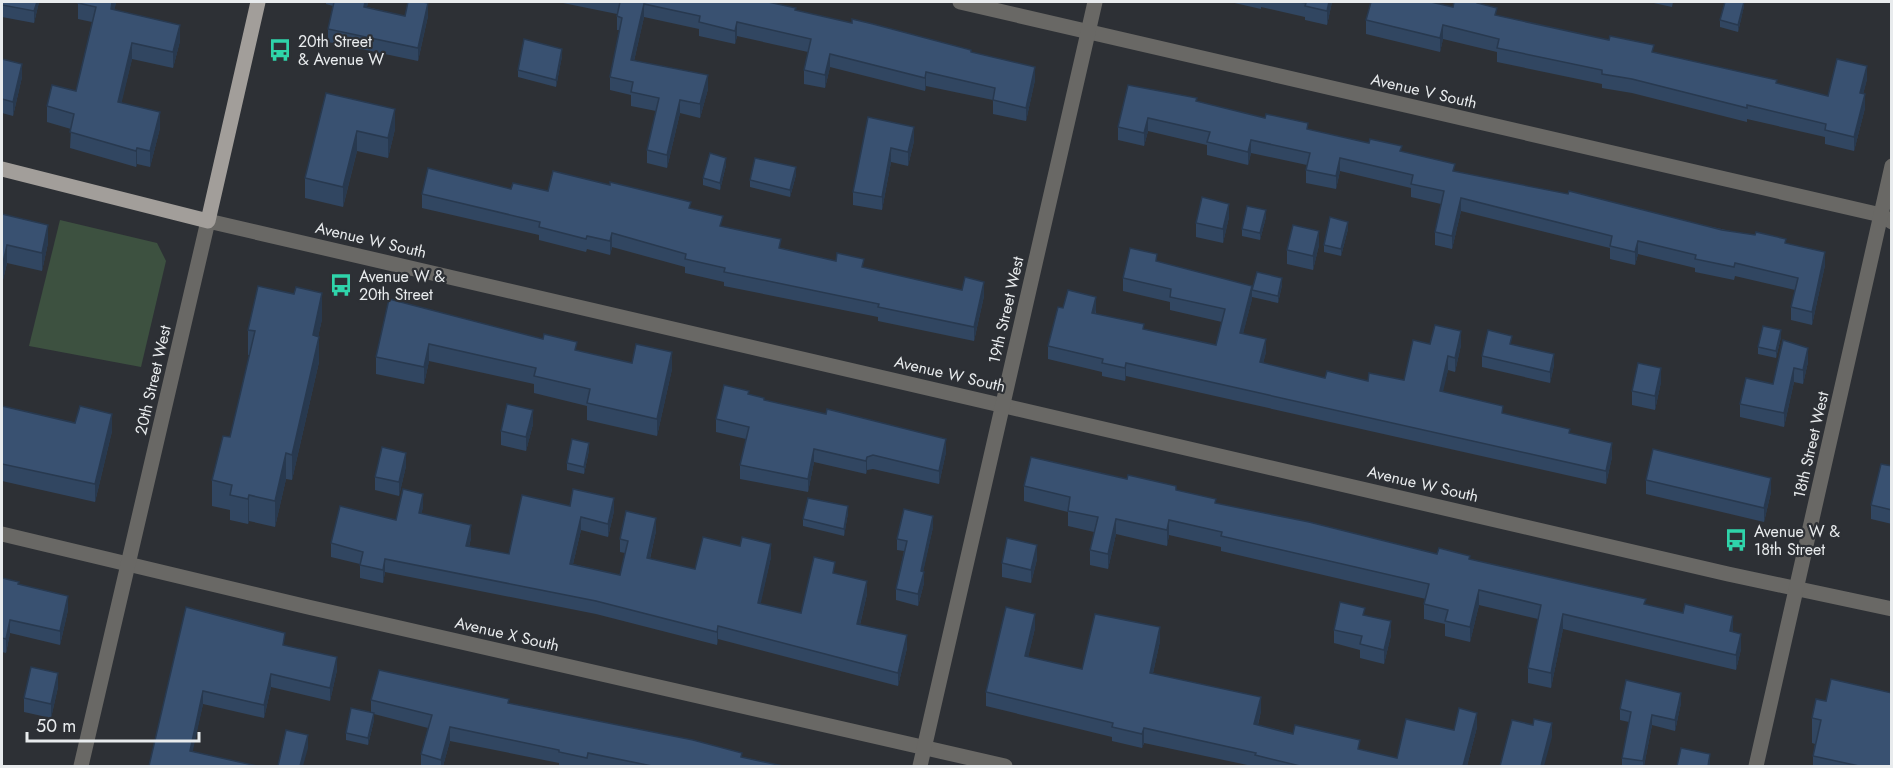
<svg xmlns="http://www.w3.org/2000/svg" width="1893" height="768" viewBox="0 0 1893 768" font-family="Jost,sans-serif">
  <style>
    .green { fill: #3d5140 }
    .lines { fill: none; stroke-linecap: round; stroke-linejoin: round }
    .minor { stroke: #696865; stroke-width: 15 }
    .major { stroke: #a29e9a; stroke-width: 15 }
    .wall { fill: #314661 }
    .shaded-wall { fill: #28394f }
    .building { fill: #395171; stroke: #28394f; stroke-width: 1.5 }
    .labels { text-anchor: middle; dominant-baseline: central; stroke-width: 4.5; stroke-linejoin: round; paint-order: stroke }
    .poi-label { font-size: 16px; fill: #e8ebed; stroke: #2d3035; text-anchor: start }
    .street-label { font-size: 16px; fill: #e8ebed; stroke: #2d3035 }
  </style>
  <rect width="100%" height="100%" fill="#2d3035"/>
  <!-- green -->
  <polygon class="green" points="60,220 157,243 166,261 141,367 29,346"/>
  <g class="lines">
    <!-- minor -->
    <g class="minor">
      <polyline points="960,2 1881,215 1892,222"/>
      <polyline points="2,534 308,607 1005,766"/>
      <polyline points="81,766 208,221 1728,574 1892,609"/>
      <polyline points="920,766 1095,2"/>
      <polyline points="1756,766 1892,166"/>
    </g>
    <!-- major -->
    <polyline class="major" points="2,169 208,221 258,2"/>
  </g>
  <!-- wall -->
  <g class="wall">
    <polygon points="2,2 39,2 34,23 2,17"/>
    <polygon points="116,2 114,10 180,41 173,68 132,59 121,103 160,128 150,167 137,164 136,167 70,148 71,129 47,122 47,106 76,91 92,22 78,19 78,3"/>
    <polygon points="326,2 368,2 367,7 405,16 428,16 418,61 328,42 328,29 333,6 326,4"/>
    <polygon points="558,2 768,2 796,10 971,52 1035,80 1026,121 993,114 993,100 926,86 925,91 830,67 825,88 804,84 804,70 808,52 737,36 735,44 699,36 699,29 644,17 634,61 708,89 700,118 680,113 667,168 647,163 647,150 656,111 631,106 631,95 610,90 610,77 620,30 617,30 617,14"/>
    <polygon points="1230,2 1332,2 1327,25 1305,20 1305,17 1261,7 1261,9"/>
    <polygon points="1478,2 1478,3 1497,16 1654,52 1777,84 1828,96 1867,79 1863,94 1865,108 1854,151 1825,144 1825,137 1747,119 1747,122 1632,93 1602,88 1602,84 1497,62 1497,52 1443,39 1440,52 1366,34 1366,20 1453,7"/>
    <polygon points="1649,2 1673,2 1672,7"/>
    <polygon points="1744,2 1744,6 1738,32 1720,27 1720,20"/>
    <polygon points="562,56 556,87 518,77 518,70"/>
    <polygon points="2,59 22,77 13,116 2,113"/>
    <polygon points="326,93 395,129 388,158 357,151 343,207 305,198 305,178"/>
    <polygon points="1197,102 1402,152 1455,171 1786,243 1825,265 1812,325 1791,320 1791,307 1795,290 1735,276 1734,280 1695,272 1695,268 1638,254 1635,265 1610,259 1610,248 1461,211 1452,249 1435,245 1435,232 1441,204 1411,197 1411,188 1340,171 1336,189 1306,183 1306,170 1307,165 1251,153 1248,165 1207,155 1207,145 1148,131 1144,146 1118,140 1118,127"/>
    <polygon points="868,117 914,141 908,166 891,162 882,210 853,205 853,192"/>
    <polygon points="726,165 720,190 703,185 703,178"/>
    <polygon points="796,175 790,197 750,187 750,180"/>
    <polygon points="511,189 548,191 691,208 723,227 781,248 984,296 974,341 878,321 878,317 724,286 724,282 685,273 685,267 612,247 610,255 587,249 586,252 539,240 539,235 422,208 422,194"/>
    <polygon points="2,214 48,243 42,271 7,263 2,284"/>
    <polygon points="1229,217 1223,243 1196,237 1196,223"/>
    <polygon points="1266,217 1260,240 1242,236 1242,229"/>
    <polygon points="1348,229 1341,256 1324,252 1324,245"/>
    <polygon points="1319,245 1313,270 1287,264 1287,250"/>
    <polygon points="1157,261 1252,299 1243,333 1266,352 1263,363 1325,378 1368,381 1404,380 1430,344 1461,345 1455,372 1448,370 1442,392 1503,414 1570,434 1612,457 1606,484 1126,376 1125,381 1102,376 1102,372 1048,359 1048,346 1063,308 1096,310 1096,314 1144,329 1216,345 1222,322 1170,310 1170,302 1123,291 1123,278"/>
    <polygon points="1282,285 1278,303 1252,297 1252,290"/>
    <polygon points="389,299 577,351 632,363 672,369 657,436 587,420 587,406 534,393 534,384 429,361 424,384 376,374 376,357"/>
    <polygon points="322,319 318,337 319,362 292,480 286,479 275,527 249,521 248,524 230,520 230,510 212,506 212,480 230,437 250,355 248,355 248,330"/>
    <polygon points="1781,337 1776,358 1758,354 1758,347"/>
    <polygon points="1783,340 1808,362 1803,384 1794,382 1784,427 1740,417 1740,404 1773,384"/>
    <polygon points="1512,344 1554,365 1550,383 1482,367 1482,356"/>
    <polygon points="1661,382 1655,410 1632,405 1632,391"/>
    <polygon points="749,395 764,400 946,452 939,484 873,469 867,470 866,474 814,462 808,492 740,479 740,465 746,439 716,432 716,419"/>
    <polygon points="2,406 112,431 95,502 2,481"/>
    <polygon points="533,424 526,451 501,445 501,431"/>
    <polygon points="589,450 584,474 567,470 567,463"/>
    <polygon points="406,466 399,496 375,490 375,477"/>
    <polygon points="1892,466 1892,524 1871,519 1871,505"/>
    <polygon points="1646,480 1771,492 1764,522 1646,494"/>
    <polygon points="1024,486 1176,490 1216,503 1437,554 1470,559 1646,605 1733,631 1733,632 1741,649 1736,670 1563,629 1551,688 1528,683 1528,668 1538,619 1479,605 1470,642 1445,636 1445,624 1424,619 1424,604 1426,599 1221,551 1221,547 1169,535 1167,546 1116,534 1108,569 1090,565 1090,550 1094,532 1068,526 1068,512 1024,501"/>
    <polygon points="570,506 614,511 608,537 581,530 573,564 620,575 625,553 620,552 620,539 656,531 650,559 695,569 771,557 760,604 801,613 835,573 867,594 860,625 907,648 898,686 718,639 717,645 596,614 385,572 383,583 360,578 360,564 331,557 331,543 396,520 423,507 421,514 471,538 469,547 509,554"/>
    <polygon points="848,513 844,536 803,526 803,519"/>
    <polygon points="933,527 923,571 924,583 918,606 896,600 896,589 904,551 897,550 897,539"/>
    <polygon points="1037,559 1031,583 1002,577 1002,563"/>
    <polygon points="2,578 19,585 68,610 60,645 10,633 6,653 2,652"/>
    <polygon points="186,607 285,645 337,670 330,701 271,687 264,718 203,704 192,752 149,766"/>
    <polygon points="1365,615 1391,635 1384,664 1360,658 1360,650 1334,643 1334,630"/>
    <polygon points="1035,628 1028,657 1082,669 1160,641 1153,673 1261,711 1258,725 1397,758 1454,730 1477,727 1467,766 1252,766 1144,743 1142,748 1112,741 1112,737 986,706 986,692"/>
    <polygon points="58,687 51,718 24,712 24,698"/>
    <polygon points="1816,699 1892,766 1813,766 1813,756 1815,744 1812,743 1812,718"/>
    <polygon points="371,700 509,704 783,766 559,766 559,763 450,741 443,766 421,766 421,754 428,728 374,714 374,720 368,745 346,740 346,733 371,712"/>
    <polygon points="1681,703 1675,731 1652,725 1644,766 1622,766 1622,758 1629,722 1620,720 1620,709"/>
  </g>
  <!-- shaded-wall -->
  <g class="shaded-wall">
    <polygon points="37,2 39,2 34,23 34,11"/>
    <polygon points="112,2 116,2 116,3 111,25 111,9"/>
    <polygon points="365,2 368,2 364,20 364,7"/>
    <polygon points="1329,2 1332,2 1327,25 1327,11"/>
    <polygon points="1744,2 1744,6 1738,32 1738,25"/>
    <polygon points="428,3 428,16 418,61 418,48"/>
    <polygon points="644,4 644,17 631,74 631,60"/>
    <polygon points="737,22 737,36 735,44 735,31"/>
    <polygon points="180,25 180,41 173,68 173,52"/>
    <polygon points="1443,25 1443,39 1440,52 1440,38"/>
    <polygon points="132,43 132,59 118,118 118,102"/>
    <polygon points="562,49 562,56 556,87 556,80"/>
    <polygon points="830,54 830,67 825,88 825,75"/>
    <polygon points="22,64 22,77 13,116 13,102"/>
    <polygon points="1867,66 1867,79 1860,107 1860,93"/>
    <polygon points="1035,67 1035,80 1026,121 1026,108"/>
    <polygon points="926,72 926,86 925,91 925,78"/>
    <polygon points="708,75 708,89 700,118 700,104"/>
    <polygon points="1865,94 1865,108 1854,151 1854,137"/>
    <polygon points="680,100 680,113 667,168 667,155"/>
    <polygon points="395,109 395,129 388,158 388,138"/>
    <polygon points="160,112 160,128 150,167 150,151"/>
    <polygon points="1148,118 1148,131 1144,146 1144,133"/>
    <polygon points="914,127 914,141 908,166 908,152"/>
    <polygon points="357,131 357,151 343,207 343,187"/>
    <polygon points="1251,140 1251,153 1248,165 1248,152"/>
    <polygon points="137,148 137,164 136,167 136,151"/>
    <polygon points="891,148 891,162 882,210 882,197"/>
    <polygon points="726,158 726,165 720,190 720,183"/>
    <polygon points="1340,158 1340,171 1336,189 1336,176"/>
    <polygon points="796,167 796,175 790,197 790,190"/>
    <polygon points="1461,198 1461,211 1452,249 1452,236"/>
    <polygon points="1229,204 1229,217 1223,243 1223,229"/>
    <polygon points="1266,210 1266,217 1260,240 1260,233"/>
    <polygon points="1348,222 1348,229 1341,256 1341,249"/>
    <polygon points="48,225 48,243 42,271 42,253"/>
    <polygon points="1319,231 1319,245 1313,270 1313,256"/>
    <polygon points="612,233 612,247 610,255 610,241"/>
    <polygon points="1638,241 1638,254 1635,265 1635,252"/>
    <polygon points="7,245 7,263 2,284 2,267"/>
    <polygon points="1825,252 1825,265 1812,325 1812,312"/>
    <polygon points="1282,278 1282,285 1278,303 1278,296"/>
    <polygon points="984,282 984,296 974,341 974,327"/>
    <polygon points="1252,286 1252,299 1240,346 1240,333"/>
    <polygon points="322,293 322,319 313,361 313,335"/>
    <polygon points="1096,297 1096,310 1092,326 1092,313"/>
    <polygon points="1781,330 1781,337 1776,358 1776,351"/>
    <polygon points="1461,331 1461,345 1455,372 1455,358"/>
    <polygon points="319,337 319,362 292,480 292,455"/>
    <polygon points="1266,339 1266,352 1260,376 1260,362"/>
    <polygon points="429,344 429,361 424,384 424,367"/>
    <polygon points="1808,348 1808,362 1803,384 1803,370"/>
    <polygon points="672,352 672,369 657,436 657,419"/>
    <polygon points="1554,354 1554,365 1550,383 1550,372"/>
    <polygon points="1448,356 1448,370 1440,405 1440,391"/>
    <polygon points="1126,363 1126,376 1125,381 1125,368"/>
    <polygon points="1661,368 1661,382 1655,410 1655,396"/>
    <polygon points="1794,368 1794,382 1784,427 1784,413"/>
    <polygon points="533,410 533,424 526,451 526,437"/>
    <polygon points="112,414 112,431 95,502 95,484"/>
    <polygon points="946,439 946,452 939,484 939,471"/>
    <polygon points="589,443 589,450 584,474 584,467"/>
    <polygon points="1612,443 1612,457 1606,484 1606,471"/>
    <polygon points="814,449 814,462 808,492 808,479"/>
    <polygon points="286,453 286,479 275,527 275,501"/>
    <polygon points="406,453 406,466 399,496 399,482"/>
    <polygon points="867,457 867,470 866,474 866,461"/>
    <polygon points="1771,478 1771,492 1764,522 1764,508"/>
    <polygon points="423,494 423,507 419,526 419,513"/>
    <polygon points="249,495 249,521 248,524 248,499"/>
    <polygon points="614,498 614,511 608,537 608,524"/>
    <polygon points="848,506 848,513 844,536 844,529"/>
    <polygon points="933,516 933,527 921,582 921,571"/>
    <polygon points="581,517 581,530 570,577 570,564"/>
    <polygon points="656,518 656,531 647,571 647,558"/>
    <polygon points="1116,519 1116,534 1108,569 1108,554"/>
    <polygon points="1169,520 1169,535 1167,546 1167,530"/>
    <polygon points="471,525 471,538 466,559 466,546"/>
    <polygon points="771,544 771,557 758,616 758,603"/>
    <polygon points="1037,545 1037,559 1031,583 1031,570"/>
    <polygon points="385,559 385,572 383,583 383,570"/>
    <polygon points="924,572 924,583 918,606 918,594"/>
    <polygon points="867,581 867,594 857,637 857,624"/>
    <polygon points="1479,590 1479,605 1470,642 1470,627"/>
    <polygon points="68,596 68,610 60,645 60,631"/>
    <polygon points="1035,614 1035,628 1025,671 1025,656"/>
    <polygon points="1563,614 1563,629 1551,688 1551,673"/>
    <polygon points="1733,616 1733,631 1730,646 1730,631"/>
    <polygon points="10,620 10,633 6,653 6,639"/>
    <polygon points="1391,621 1391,635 1384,664 1384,650"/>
    <polygon points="718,626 718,639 717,645 717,632"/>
    <polygon points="1160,627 1160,641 1150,687 1150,673"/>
    <polygon points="1741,634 1741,649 1736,670 1736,655"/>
    <polygon points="907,635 907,648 898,686 898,673"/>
    <polygon points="337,657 337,670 330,701 330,688"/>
    <polygon points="58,673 58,687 51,718 51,704"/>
    <polygon points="271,674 271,687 264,718 264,705"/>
    <polygon points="203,691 203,704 190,764 190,751"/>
    <polygon points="1681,693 1681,703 1675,731 1675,720"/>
    <polygon points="1261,697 1261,711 1254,739 1254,724"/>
    <polygon points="374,713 374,720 368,745 368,738"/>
    <polygon points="1477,713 1477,727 1467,766 1463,766"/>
    <polygon points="1652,715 1652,725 1644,766 1643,766 1643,761"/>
    <polygon points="1552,723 1552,737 1544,766 1541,766"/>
    <polygon points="450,727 450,741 443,766 441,766 441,760"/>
    <polygon points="1144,728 1144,743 1142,748 1142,734"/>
    <polygon points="308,735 308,748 303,766 300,766"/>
    <polygon points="1710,754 1710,766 1708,766"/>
  </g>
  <!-- building -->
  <g class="building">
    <polygon points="2,2 37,2 34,11 2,5"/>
    <polygon points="79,2 112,2 111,9 180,25 173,52 132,43 118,102 160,112 150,151 137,148 136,151 70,132 74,114 47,106 52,85 76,91 96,7 78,3"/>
    <polygon points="334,2 365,2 364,7 405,16 408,2 423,2 428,3 418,48 328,29"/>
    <polygon points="620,2 768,2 796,8 795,10 852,23 852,19 873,24 971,50 971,52 1035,67 1026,108 993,100 995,88 926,72 925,78 830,54 825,75 804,70 811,39 737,22 735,31 699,22 700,16 644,4 631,60 708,75 700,104 680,100 667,155 647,150 659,98 631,92 633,82 610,77 622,18 617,16"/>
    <polygon points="1299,2 1329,2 1327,11 1305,6 1306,3"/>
    <polygon points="1371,2 1431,2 1453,7 1454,2 1477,2 1477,3 1497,8 1495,15 1609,40 1610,36 1654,45 1652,52 1777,80 1776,83 1828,96 1837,59 1867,66 1860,93 1865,94 1854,137 1825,130 1826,124 1747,105 1747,108 1632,79 1602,74 1602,70 1497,48 1499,39 1443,25 1440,38 1366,20"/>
    <polygon points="1725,2 1744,2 1738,25 1720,20"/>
    <polygon points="524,39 562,49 556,80 518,70"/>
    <polygon points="2,59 22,64 13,102 2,99"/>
    <polygon points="1128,85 1197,98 1196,101 1265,118 1266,114 1308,123 1307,129 1369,143 1370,139 1402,146 1400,151 1455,164 1453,171 1568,194 1569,191 1722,230 1755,235 1756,232 1786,239 1785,243 1825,252 1812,312 1791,307 1798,278 1735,263 1734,267 1695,259 1696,255 1638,241 1635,252 1610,246 1612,236 1461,198 1452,236 1435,232 1444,191 1411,184 1413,175 1340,158 1336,176 1306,170 1310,153 1251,140 1248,152 1207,142 1210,132 1148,118 1144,133 1118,127"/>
    <polygon points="326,93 395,109 388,138 357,131 343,187 305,178"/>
    <polygon points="868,117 914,127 908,152 891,148 882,197 853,192"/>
    <polygon points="710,153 726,158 720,183 703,178"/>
    <polygon points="755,158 796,167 790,190 750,180"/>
    <polygon points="428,168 511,189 513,183 548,191 553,171 610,185 610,182 691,202 689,208 723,216 720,226 781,239 779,248 836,261 837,253 864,259 862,267 962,290 965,277 984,282 974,327 878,307 879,304 724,272 725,268 685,259 686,254 612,233 610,241 587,236 586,239 539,227 540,222 422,194"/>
    <polygon points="1202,197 1229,204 1223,229 1196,223"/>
    <polygon points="1247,206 1266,210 1260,233 1242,229"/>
    <polygon points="2,214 48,225 42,253 7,245 2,267"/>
    <polygon points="1330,217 1348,222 1341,249 1324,245"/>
    <polygon points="1293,225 1319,231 1313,256 1287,250"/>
    <polygon points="1130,248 1157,254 1156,261 1252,286 1240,333 1266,339 1260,362 1325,378 1327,371 1368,381 1369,373 1404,380 1413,340 1430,344 1435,325 1461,331 1455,358 1448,356 1440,391 1503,406 1502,413 1570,429 1569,433 1612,443 1606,471 1126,363 1125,368 1102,363 1103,359 1048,346 1058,307 1063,308 1068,290 1096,297 1092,313 1144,324 1143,329 1216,345 1225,309 1170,297 1171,289 1123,278"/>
    <polygon points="1257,272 1282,278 1278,296 1252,290"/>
    <polygon points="258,286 294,294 296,287 322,293 313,335 319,337 292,455 286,453 275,501 249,495 248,499 230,495 232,485 212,480 223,436 230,437 240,395 255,331 248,330"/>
    <polygon points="389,299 543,339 544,334 577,342 575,350 632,363 636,344 672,352 657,419 587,403 590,389 534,376 536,368 429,344 424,367 376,357"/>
    <polygon points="1763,326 1781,330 1776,351 1758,347"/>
    <polygon points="1488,330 1512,336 1510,344 1554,354 1550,372 1482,356"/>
    <polygon points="1783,340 1808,348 1803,370 1794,368 1784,413 1740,404 1746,378 1773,384"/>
    <polygon points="1638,363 1661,368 1655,396 1632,391"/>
    <polygon points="724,385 749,391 748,394 764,398 764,400 826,414 827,409 946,439 939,471 873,455 867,457 866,461 814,449 808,479 740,465 749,427 716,419"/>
    <polygon points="507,404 533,410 526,437 501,431"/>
    <polygon points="2,406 75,423 80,406 112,414 95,484 2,464"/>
    <polygon points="572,439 589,443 584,467 567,463"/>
    <polygon points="382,447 406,453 399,482 375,477"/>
    <polygon points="1653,449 1771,478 1764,508 1646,480"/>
    <polygon points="1031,457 1127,479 1128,475 1176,486 1176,490 1216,499 1215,503 1309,522 1437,554 1439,548 1470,556 1469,559 1646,599 1644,604 1683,613 1685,604 1733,616 1730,631 1741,634 1736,655 1563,614 1551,673 1528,668 1541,605 1479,590 1470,627 1445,621 1448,610 1424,604 1429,584 1221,536 1222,532 1169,520 1167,530 1116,519 1108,554 1090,550 1098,517 1068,511 1070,497 1024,486"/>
    <polygon points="1881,464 1892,466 1892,510 1871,505"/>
    <polygon points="403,489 423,494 419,513 471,525 466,546 509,554 522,495 570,506 573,489 614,498 608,524 581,517 570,564 620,575 628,541 620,539 626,511 656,518 647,558 695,569 703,537 740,546 742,537 771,544 758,603 801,613 814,557 835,562 833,573 867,581 857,624 907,635 898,673 718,626 717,632 596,601 385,559 383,570 360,565 363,552 331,543 340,506 396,520"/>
    <polygon points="808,498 848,506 844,529 803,519"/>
    <polygon points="904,509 933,516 921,571 924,572 918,594 896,589 907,541 897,539"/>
    <polygon points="1007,538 1037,545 1031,570 1002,563"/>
    <polygon points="2,578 19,582 18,584 68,596 60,631 10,620 6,639 2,638"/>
    <polygon points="1340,602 1365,608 1363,615 1391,621 1384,650 1360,644 1362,636 1334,630"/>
    <polygon points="186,607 285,633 283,645 337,657 330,688 271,674 264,705 203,691 190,751 257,766 149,766"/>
    <polygon points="1006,607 1035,614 1025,656 1082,669 1095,614 1160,627 1150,673 1261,697 1254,724 1293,734 1295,725 1360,740 1358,749 1397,758 1406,719 1454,730 1459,708 1477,713 1463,766 1300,766 1255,755 1256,753 1144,728 1142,734 1112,727 1113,723 986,692"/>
    <polygon points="31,667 58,673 51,704 24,698"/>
    <polygon points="379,670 509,699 508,703 693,740 742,753 741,757 783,766 652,766 588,753 587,758 559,752 559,750 450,727 441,760 421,754 432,715 371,700"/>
    <polygon points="1831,679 1892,693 1892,766 1859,766 1813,756 1821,720 1812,718 1816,699 1826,701"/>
    <polygon points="1626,680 1681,693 1675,720 1652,715 1643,761 1622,758 1631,712 1620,709"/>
    <polygon points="351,708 374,713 368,738 346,733"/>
    <polygon points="1534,719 1552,723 1541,766 1500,766 1512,720 1533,725"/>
    <polygon points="286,730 308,735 300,766 278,766"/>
    <polygon points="1681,748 1710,754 1708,766 1677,766"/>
  </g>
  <!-- icons -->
  <defs>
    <g id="bus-bare" transform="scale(1.8)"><path d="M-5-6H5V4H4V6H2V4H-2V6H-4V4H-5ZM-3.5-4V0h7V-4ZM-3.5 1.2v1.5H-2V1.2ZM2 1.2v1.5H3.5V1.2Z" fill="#2fd4aa" stroke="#2d3035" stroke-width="2.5" paint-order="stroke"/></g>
  </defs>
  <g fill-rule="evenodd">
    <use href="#bus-bare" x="280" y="50"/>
    <use href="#bus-bare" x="341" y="285"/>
    <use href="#bus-bare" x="1736" y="540"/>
  </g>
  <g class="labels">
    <!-- poi labels -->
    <g class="poi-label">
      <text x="298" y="41">20th Street<tspan x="298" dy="18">&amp; Avenue W</tspan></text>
      <text x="359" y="276">Avenue W &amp;<tspan x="359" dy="18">20th Street</tspan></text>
      <text x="1754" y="531">Avenue W &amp;<tspan x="1754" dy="18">18th Street</tspan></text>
    </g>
    <!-- street labels -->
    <g class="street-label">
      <text transform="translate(1424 91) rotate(13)">Avenue V South</text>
      <text transform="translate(371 240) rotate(13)">Avenue W South</text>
      <text transform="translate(1006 310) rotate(-77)">19th Street West</text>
      <text transform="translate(950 374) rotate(13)">Avenue W South</text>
      <text transform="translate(153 380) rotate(-77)">20th Street West</text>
      <text transform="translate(1811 445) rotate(-77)">18th Street West</text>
      <text transform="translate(1423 484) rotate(13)">Avenue W South</text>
      <text transform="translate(507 634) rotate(13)">Avenue X South</text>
    </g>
  </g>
  <!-- border -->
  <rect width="1893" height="768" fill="none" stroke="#e8ebed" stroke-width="6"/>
  <!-- scale -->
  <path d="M27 732v9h172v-9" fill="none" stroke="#e8ebed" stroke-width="3"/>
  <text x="36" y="732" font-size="18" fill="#e8ebed" stroke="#2d3035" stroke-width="4.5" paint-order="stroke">50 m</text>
</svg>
